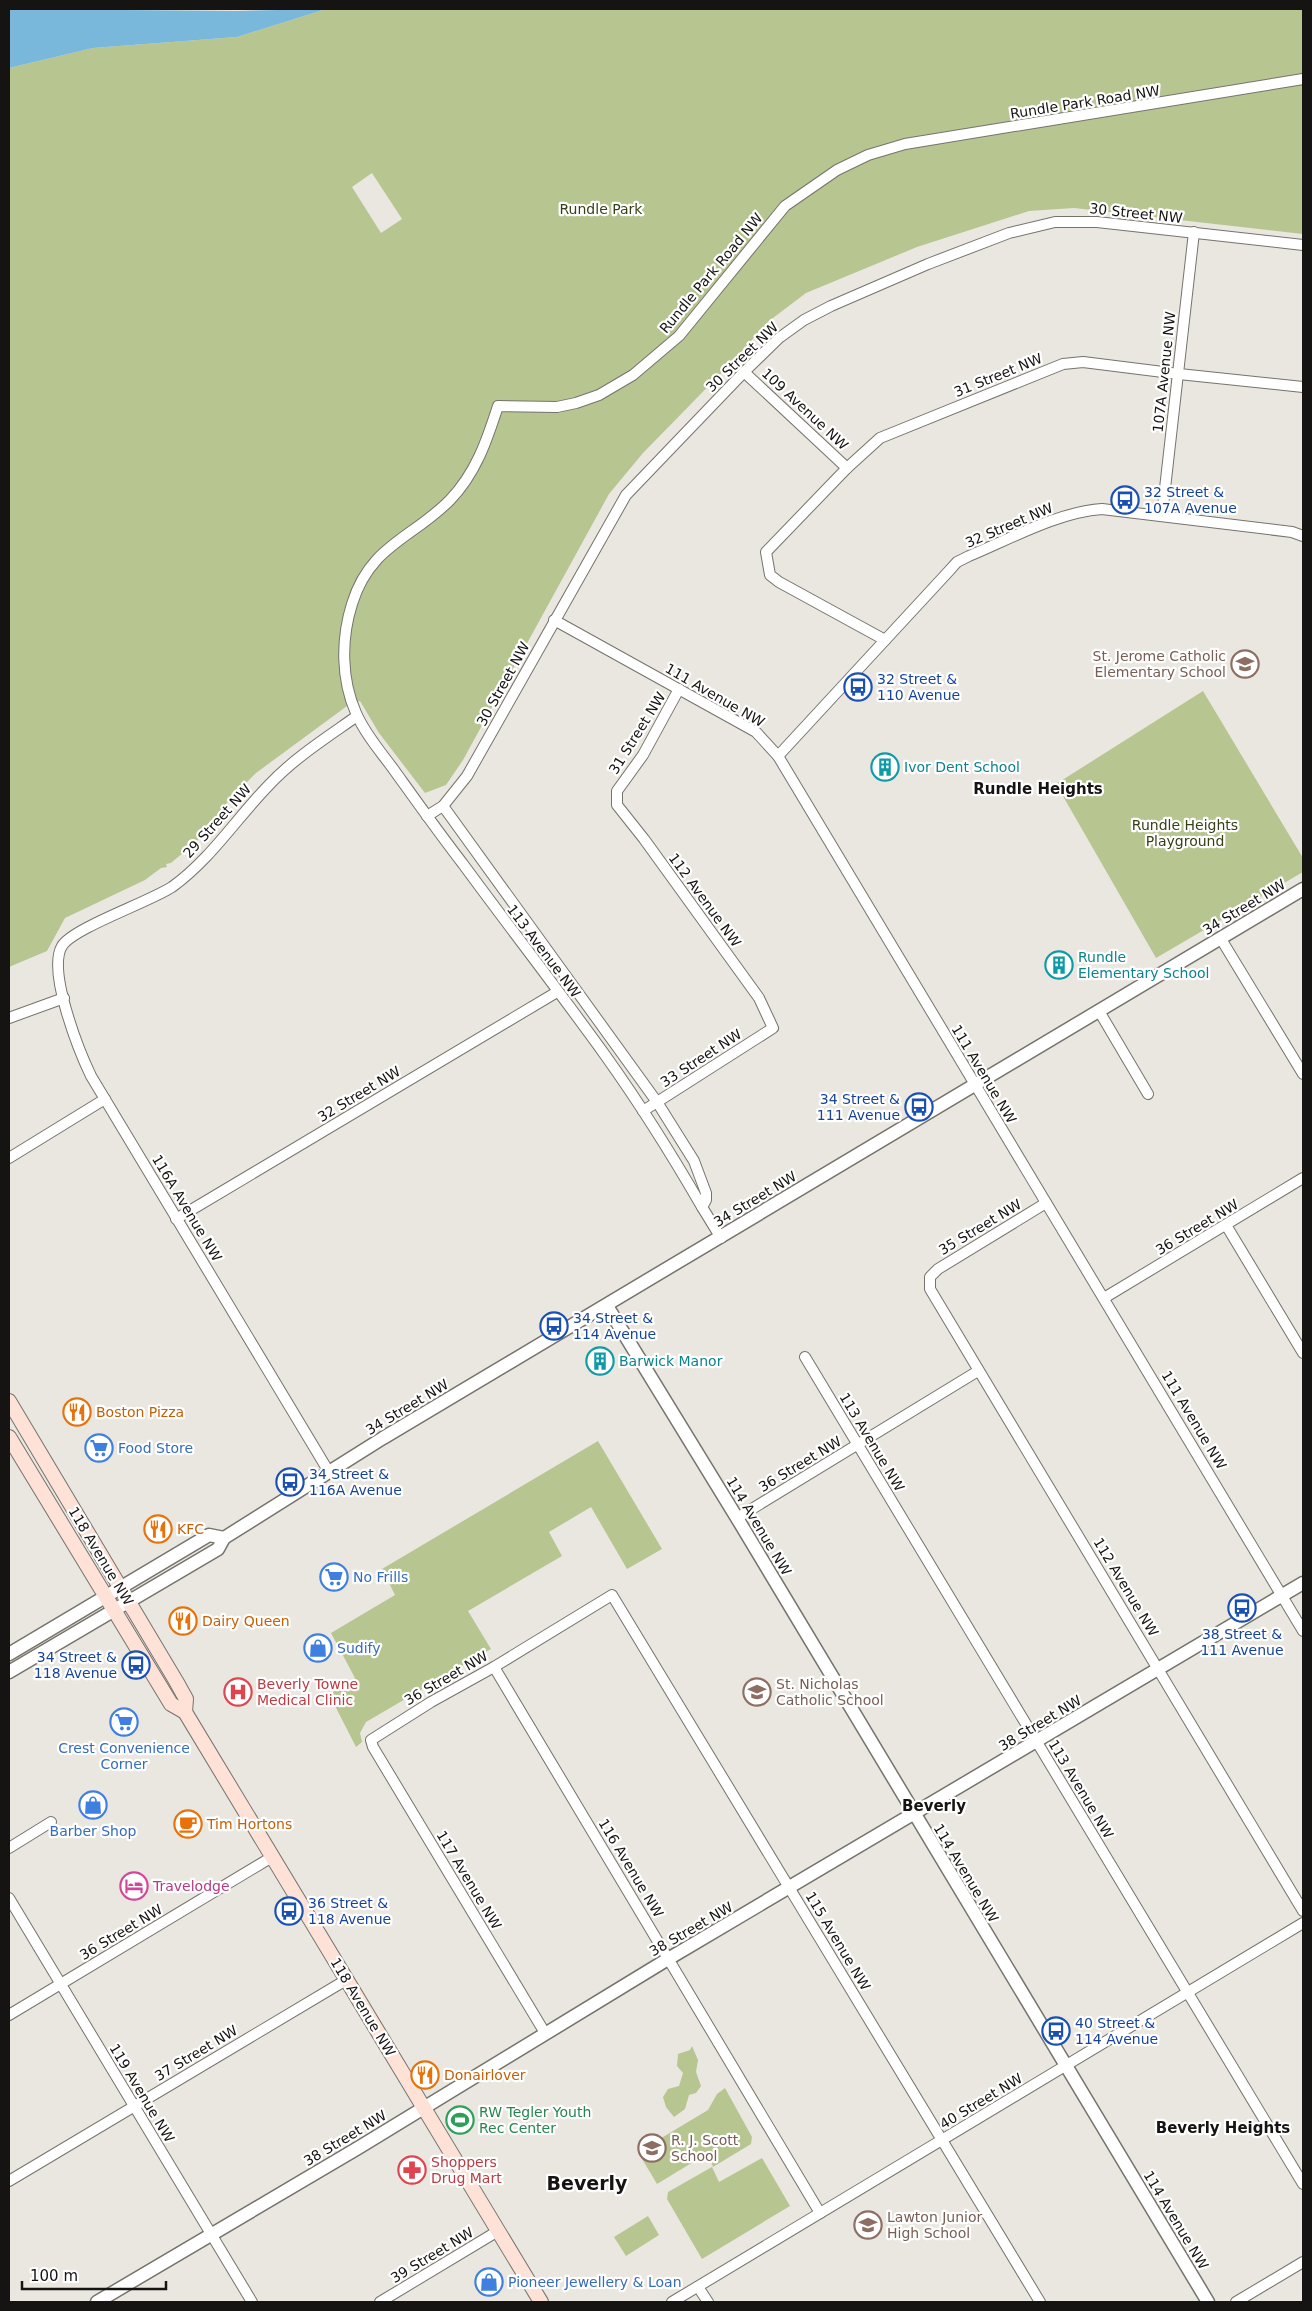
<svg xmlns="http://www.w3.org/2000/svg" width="1312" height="2311" viewBox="0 0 1312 2311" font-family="'DejaVu Sans',sans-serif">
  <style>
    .green { fill: #b7c591; fill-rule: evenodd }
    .water { fill: #7ab8db }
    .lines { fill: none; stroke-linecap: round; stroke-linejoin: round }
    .minor-casing { stroke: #76736d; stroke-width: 12 }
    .tertiary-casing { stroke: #76736d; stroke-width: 15 }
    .secondary-casing { stroke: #76736d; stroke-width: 16 }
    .minor { stroke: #fff; stroke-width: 10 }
    .tertiary { stroke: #fff; stroke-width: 12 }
    .secondary { stroke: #fee1d7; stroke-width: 14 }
    .labels { text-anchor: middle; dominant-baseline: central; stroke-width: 4.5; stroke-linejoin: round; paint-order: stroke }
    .street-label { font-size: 14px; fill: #151412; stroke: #fff }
    .park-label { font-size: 14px; fill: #364014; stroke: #fff }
    .transit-label { font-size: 14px; fill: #164399; stroke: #fff; text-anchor: start }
    .education-label { font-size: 14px; fill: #785e54; stroke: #fff; text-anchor: start }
    .culture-label { font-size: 14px; fill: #0d838f; stroke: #fff; text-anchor: start }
    .food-label { font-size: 14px; fill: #c56008; stroke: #fff; text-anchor: start }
    .shop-label { font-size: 14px; fill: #366cbe; stroke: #fff; text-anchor: start }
    .health-label { font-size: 14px; fill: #be3a42; stroke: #fff; text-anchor: start }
    .hotel-label { font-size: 14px; fill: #b23c85; stroke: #fff; text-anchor: start }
    .leisure-label { font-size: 14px; fill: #27864d; stroke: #fff; text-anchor: start }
    .neighbourhood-label { font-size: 15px; font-weight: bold; fill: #151412; stroke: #fff }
    .district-label { font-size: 19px; font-weight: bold; fill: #151412; stroke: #fff }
  </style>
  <rect width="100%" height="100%" fill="#eae7e0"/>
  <!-- green -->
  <g class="green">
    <path d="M326 9H1303V234L1074 208 1029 211 917 247 806 293 769 321 735 359 643 453 609 494 463 760 446 785 425 793 379 733 360 701 347 706 256 773 230 799 197 841 171 863 166 864 167 867 161 868 145 880 65 918 47 951 9 967V68L93 48 237 37ZM372 173 402 219 381 233 352 187Z"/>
    <polygon points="1203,691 1303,858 1303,872 1156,958 1056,784"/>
    <polygon points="598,1441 662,1549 627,1569 591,1507 549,1532 562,1556 468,1611 491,1649 366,1722 360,1733 362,1742 356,1747 329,1694 355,1678 331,1633 395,1595 382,1569"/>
    <polygon points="692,2046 698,2060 696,2072 701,2086 696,2093 689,2095 685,2109 674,2117 666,2107 663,2097 668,2089 679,2086 683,2073 677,2066 678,2054 690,2050"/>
    <polygon points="725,2088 752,2137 751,2144 713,2167 708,2153 657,2184 638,2152 708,2110 717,2094"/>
    <polygon points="762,2158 790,2206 702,2259 667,2199 668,2192 712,2167 719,2182"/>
    <polygon points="648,2216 659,2235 626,2256 614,2237"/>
  </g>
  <!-- water -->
  <polygon class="water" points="9,9 236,11 326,9 237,37 93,48 9,68"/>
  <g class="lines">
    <!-- minor casing -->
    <g class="minor-casing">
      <g id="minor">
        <polyline points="744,372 847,468"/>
        <polyline points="1162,515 1194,232"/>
        <polyline points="554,620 756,732 778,756 1303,1631"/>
        <polyline points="885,640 779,582 770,575 766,552 847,468 880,438 1063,364 1083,362 1179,374 1303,387"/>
        <path d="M778 756 948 572 957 562 969 556C1010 539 1058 512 1102 509L1292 532 1303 536"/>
        <path d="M443 806 657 1102 694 1161 706 1193V1200L702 1207C672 1155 640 1104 605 1055 559 991 510 928 463 864 439 833 417 802 394 770 381 752 365 734 356 713 341 679 341 639 352 604 370 545 413 538 450 500 476 473 487 440 498 406L557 407 576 403 599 395 633 375 679 336 785 206 837 170 868 155 905 144 1303 79"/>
        <polyline points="427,816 443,806 467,776 626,495 744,372 779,338 804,320 831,306 928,264 1009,233 1055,222 1097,222 1303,245"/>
        <polyline points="1221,939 1303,1074"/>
        <polyline points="1099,1011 1148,1094"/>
        <polyline points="9,1018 64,998"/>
        <polyline points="643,1111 773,1028 759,998 644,839 617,805 617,791 643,755 679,689"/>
        <polyline points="9,1158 105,1099"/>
        <polyline points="1046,1203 938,1269 930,1277 930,1289 1303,1911"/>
        <polyline points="702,1207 721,1238"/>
        <polyline points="176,1219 557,992"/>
        <polyline points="1226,1225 1303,1353"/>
        <polyline points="1104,1298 1303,1178"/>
        <polyline points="805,1357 1303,2184"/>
        <path d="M329 1472 91 1076C79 1051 47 971 62 946 73 928 149 902 172 887 210 860 236 819 268 786 294 758 326 738 357 716"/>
        <polyline points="737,1518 978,1371"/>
        <polyline points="494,1667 820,2213"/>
        <polyline points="9,1848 51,1822"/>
        <polyline points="9,1898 252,2302"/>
        <polyline points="9,2015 272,1857"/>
        <polyline points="545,2033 373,1747 371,1740 431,1702 494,1667 612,1595 1040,2302"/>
        <polyline points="9,2181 346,1980"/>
        <polyline points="698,2287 708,2302"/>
        <polyline points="380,2302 498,2231"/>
        <polyline points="672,2302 1303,1923"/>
        <polyline points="1236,2302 1303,2262"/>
      </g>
    </g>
    <!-- tertiary casing -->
    <g class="tertiary-casing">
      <g id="tertiary">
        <polyline points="607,1306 737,1518 1208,2302"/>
        <polyline points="9,1654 209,1535 224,1538"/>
        <polyline points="9,1672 218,1549 224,1538 383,1438 1303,889"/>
        <polyline points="97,2302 358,2148 668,1959 1303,1583"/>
      </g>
    </g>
    <!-- secondary casing -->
    <g class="secondary-casing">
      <g id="secondary">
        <polyline points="9,1401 176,1681 186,1699 185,1712"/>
        <polyline points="9,1437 171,1704 185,1712 541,2302"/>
      </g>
    </g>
    <!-- minor -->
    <use href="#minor" class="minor"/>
    <!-- tertiary -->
    <use href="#tertiary" class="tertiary"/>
    <!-- secondary -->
    <use href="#secondary" class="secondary"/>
  </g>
  <!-- icons -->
  <defs>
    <g id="bus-ring" transform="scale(1.4375)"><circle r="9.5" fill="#fff" stroke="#1a4fb4" stroke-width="1.5"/><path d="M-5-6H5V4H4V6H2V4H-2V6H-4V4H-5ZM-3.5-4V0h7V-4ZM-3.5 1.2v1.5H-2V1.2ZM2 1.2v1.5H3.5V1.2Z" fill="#1a4fb4"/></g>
    <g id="school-ring" transform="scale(1.4375)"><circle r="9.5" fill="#fff" stroke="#8d6e63" stroke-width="1.5"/><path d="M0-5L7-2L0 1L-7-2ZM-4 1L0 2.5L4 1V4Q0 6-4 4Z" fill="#8d6e63"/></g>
    <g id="building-ring" transform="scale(1.4375)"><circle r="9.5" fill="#fff" stroke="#0f9aa8" stroke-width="1.5"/><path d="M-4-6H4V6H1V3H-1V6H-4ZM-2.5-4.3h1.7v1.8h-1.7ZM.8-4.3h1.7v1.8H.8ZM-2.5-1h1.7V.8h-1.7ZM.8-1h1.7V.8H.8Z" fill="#0f9aa8"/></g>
    <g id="restaurant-ring" transform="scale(1.4375)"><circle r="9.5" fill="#fff" stroke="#e8710a" stroke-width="1.5"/><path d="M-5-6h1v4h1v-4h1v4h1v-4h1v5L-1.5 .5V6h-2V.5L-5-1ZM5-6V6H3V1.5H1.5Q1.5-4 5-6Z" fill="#e8710a"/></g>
    <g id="supermarket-ring" transform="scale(1.4375)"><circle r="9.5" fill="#fff" stroke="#3f7fe0" stroke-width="1.5"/><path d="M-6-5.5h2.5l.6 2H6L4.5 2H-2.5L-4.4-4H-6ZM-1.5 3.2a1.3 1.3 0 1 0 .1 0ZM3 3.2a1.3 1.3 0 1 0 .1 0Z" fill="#3f7fe0"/></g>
    <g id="shop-ring" transform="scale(1.4375)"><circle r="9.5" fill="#fff" stroke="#3f7fe0" stroke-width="1.5"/><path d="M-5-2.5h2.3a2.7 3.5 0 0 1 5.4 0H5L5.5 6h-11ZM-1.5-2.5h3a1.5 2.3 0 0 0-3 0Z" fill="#3f7fe0"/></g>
    <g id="hospital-ring" transform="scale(1.4375)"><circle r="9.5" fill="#fff" stroke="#e0444e" stroke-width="1.5"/><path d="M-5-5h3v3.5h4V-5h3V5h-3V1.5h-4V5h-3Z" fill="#e0444e"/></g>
    <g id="cafe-ring" transform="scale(1.4375)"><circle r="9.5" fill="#fff" stroke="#e8710a" stroke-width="1.5"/><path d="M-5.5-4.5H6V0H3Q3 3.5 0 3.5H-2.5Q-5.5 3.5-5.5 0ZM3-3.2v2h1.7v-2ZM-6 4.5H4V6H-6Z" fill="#e8710a"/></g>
    <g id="hotel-ring" transform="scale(1.4375)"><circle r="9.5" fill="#fff" stroke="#d1479c" stroke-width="1.5"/><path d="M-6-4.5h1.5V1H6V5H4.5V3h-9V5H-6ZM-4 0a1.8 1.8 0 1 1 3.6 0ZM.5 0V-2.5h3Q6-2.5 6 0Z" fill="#d1479c"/></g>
    <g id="stadium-ring" transform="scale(1.4375)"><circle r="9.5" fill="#fff" stroke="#2e9e5b" stroke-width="1.5"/><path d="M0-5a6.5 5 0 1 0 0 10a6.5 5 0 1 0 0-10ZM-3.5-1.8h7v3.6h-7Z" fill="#2e9e5b"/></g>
    <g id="pharmacy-ring" transform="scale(1.4375)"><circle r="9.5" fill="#fff" stroke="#e0444e" stroke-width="1.5"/><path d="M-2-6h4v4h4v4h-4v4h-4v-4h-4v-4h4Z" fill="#e0444e"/></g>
  </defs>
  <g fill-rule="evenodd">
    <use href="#bus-ring" x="1125" y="500"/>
    <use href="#school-ring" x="1245" y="664"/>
    <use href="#bus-ring" x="858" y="687"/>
    <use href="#building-ring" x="885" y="767"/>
    <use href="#building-ring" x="1059" y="965"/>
    <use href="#bus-ring" x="919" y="1107"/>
    <use href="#bus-ring" x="554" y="1326"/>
    <use href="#building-ring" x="600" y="1361"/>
    <use href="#restaurant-ring" x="77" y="1412"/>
    <use href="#supermarket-ring" x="99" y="1448"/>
    <use href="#bus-ring" x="290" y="1482"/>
    <use href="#restaurant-ring" x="158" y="1529"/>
    <use href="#supermarket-ring" x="334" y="1577"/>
    <use href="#bus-ring" x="1242" y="1608"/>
    <use href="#restaurant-ring" x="183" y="1621"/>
    <use href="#shop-ring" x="318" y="1648"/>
    <use href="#bus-ring" x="136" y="1665"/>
    <use href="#hospital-ring" x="238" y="1692"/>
    <use href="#school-ring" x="757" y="1692"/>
    <use href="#supermarket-ring" x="124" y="1722"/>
    <use href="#shop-ring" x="93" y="1805"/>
    <use href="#cafe-ring" x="188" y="1824"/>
    <use href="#hotel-ring" x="134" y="1886"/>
    <use href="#bus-ring" x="289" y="1911"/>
    <use href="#bus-ring" x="1056" y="2031"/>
    <use href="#restaurant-ring" x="425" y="2075"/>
    <use href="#stadium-ring" x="460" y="2120"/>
    <use href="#school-ring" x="652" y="2148"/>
    <use href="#pharmacy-ring" x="412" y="2170"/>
    <use href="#school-ring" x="868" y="2225"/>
    <use href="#shop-ring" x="489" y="2282"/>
  </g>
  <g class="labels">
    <!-- street labels -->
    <g class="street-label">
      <text transform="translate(1085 102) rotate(-9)">Rundle Park Road NW</text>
      <text transform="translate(1136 213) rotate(6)">30 Street NW</text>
      <text transform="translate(711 273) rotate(-50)">Rundle Park Road NW</text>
      <text transform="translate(742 357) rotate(-44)">30 Street NW</text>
      <text transform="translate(1164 372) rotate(-84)">107A Avenue NW</text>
      <text transform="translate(998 375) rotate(-22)">31 Street NW</text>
      <text transform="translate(805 409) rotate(43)">109 Avenue NW</text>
      <text transform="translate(1009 525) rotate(-23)">32 Street NW</text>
      <text transform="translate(503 684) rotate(-61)">30 Street NW</text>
      <text transform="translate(715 695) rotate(30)">111 Avenue NW</text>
      <text transform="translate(637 733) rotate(-58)">31 Street NW</text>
      <text transform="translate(217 821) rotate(-48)">29 Street NW</text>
      <text transform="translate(705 900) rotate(54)">112 Avenue NW</text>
      <text transform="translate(1244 907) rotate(-31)">34 Street NW</text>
      <text transform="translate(544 951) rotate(53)">113 Avenue NW</text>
      <text transform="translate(701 1058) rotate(-33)">33 Street NW</text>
      <text transform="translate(984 1074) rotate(59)">111 Avenue NW</text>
      <text transform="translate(359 1094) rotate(-31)">32 Street NW</text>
      <text transform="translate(755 1199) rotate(-31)">34 Street NW</text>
      <text transform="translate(187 1208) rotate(59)">116A Avenue NW</text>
      <text transform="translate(980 1227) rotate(-31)">35 Street NW</text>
      <text transform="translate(1197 1227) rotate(-31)">36 Street NW</text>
      <text transform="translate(407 1407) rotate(-31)">34 Street NW</text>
      <text transform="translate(1194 1420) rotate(59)">111 Avenue NW</text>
      <text transform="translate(872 1442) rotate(59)">113 Avenue NW</text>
      <text transform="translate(800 1464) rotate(-31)">36 Street NW</text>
      <text transform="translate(759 1526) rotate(59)">114 Avenue NW</text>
      <text transform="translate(101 1556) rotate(59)">118 Avenue NW</text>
      <text transform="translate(1126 1587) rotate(59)">112 Avenue NW</text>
      <text transform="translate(446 1678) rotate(-30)">36 Street NW</text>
      <text transform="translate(1040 1723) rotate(-31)">38 Street NW</text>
      <text transform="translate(1081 1789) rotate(59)">113 Avenue NW</text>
      <text transform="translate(631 1868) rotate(59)">116 Avenue NW</text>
      <text transform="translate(966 1873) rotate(59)">114 Avenue NW</text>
      <text transform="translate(469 1880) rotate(59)">117 Avenue NW</text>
      <text transform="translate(691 1929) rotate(-30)">38 Street NW</text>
      <text transform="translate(121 1932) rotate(-31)">36 Street NW</text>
      <text transform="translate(838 1941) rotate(59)">115 Avenue NW</text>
      <text transform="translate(363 2007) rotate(59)">118 Avenue NW</text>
      <text transform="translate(196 2053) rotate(-31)">37 Street NW</text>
      <text transform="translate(142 2093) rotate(59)">119 Avenue NW</text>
      <text transform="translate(981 2101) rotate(-31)">40 Street NW</text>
      <text transform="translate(345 2138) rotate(-31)">38 Street NW</text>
      <text transform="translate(1176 2220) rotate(59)">114 Avenue NW</text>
      <text transform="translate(432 2255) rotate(-31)">39 Street NW</text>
    </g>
    <!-- park labels -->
    <g class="park-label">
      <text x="601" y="209">Rundle Park</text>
      <text x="1185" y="825">Rundle Heights<tspan x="1185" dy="16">Playground</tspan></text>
    </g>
    <!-- transit labels -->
    <g class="transit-label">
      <text x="1144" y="492">32 Street &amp;<tspan x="1144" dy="16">107A Avenue</tspan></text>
      <text x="877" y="679">32 Street &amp;<tspan x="877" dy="16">110 Avenue</tspan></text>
      <text x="900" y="1099" text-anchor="end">34 Street &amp;<tspan x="900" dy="16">111 Avenue</tspan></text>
      <text x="573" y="1318">34 Street &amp;<tspan x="573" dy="16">114 Avenue</tspan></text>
      <text x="309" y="1474">34 Street &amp;<tspan x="309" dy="16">116A Avenue</tspan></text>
      <text x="1242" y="1634" text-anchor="middle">38 Street &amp;<tspan x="1242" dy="16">111 Avenue</tspan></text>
      <text x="117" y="1657" text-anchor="end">34 Street &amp;<tspan x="117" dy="16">118 Avenue</tspan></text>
      <text x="308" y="1903">36 Street &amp;<tspan x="308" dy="16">118 Avenue</tspan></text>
      <text x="1075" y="2023">40 Street &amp;<tspan x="1075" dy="16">114 Avenue</tspan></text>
    </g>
    <!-- education labels -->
    <g class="education-label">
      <text x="1226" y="656" text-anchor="end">St. Jerome Catholic<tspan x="1226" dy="16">Elementary School</tspan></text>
      <text x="776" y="1684">St. Nicholas<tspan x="776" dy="16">Catholic School</tspan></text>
      <text x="671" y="2140">R. J. Scott<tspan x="671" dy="16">School</tspan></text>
      <text x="887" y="2217">Lawton Junior<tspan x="887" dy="16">High School</tspan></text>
    </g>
    <!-- culture labels -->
    <g class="culture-label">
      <text x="904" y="767">Ivor Dent School</text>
      <text x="1078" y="957">Rundle<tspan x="1078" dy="16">Elementary School</tspan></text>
      <text x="619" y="1361">Barwick Manor</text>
    </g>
    <!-- food labels -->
    <g class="food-label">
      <text x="96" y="1412">Boston Pizza</text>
      <text x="177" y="1529">KFC</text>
      <text x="202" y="1621">Dairy Queen</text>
      <text x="207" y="1824">Tim Hortons</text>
      <text x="444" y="2075">Donairlover</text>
    </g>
    <!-- shop labels -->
    <g class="shop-label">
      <text x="118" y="1448">Food Store</text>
      <text x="353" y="1577">No Frills</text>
      <text x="337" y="1648">Sudify</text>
      <text x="124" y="1748" text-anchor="middle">Crest Convenience<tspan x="124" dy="16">Corner</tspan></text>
      <text x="93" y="1831" text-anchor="middle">Barber Shop</text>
      <text x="508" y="2282">Pioneer Jewellery &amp; Loan</text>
    </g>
    <!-- health labels -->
    <g class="health-label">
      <text x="257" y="1684">Beverly Towne<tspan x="257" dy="16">Medical Clinic</tspan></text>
      <text x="431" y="2162">Shoppers<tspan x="431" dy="16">Drug Mart</tspan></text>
    </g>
    <!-- hotel labels -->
    <g class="hotel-label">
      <text x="153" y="1886">Travelodge</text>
    </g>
    <!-- leisure labels -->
    <g class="leisure-label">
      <text x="479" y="2112">RW Tegler Youth<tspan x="479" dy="16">Rec Center</tspan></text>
    </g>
    <!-- neighbourhood labels -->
    <g class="neighbourhood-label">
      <text x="1038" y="789">Rundle Heights</text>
      <text x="934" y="1806">Beverly</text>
      <text x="1223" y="2128">Beverly Heights</text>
    </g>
    <!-- district labels -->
    <g class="district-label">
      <text x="587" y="2183">Beverly</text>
    </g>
  </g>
  <!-- border -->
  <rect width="1312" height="2311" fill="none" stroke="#151412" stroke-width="20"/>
  <!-- scale -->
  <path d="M22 2281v8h144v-8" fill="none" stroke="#151412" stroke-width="2.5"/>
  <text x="30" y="2281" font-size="15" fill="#151412" stroke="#ffffff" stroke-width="4" paint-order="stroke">100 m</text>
</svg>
